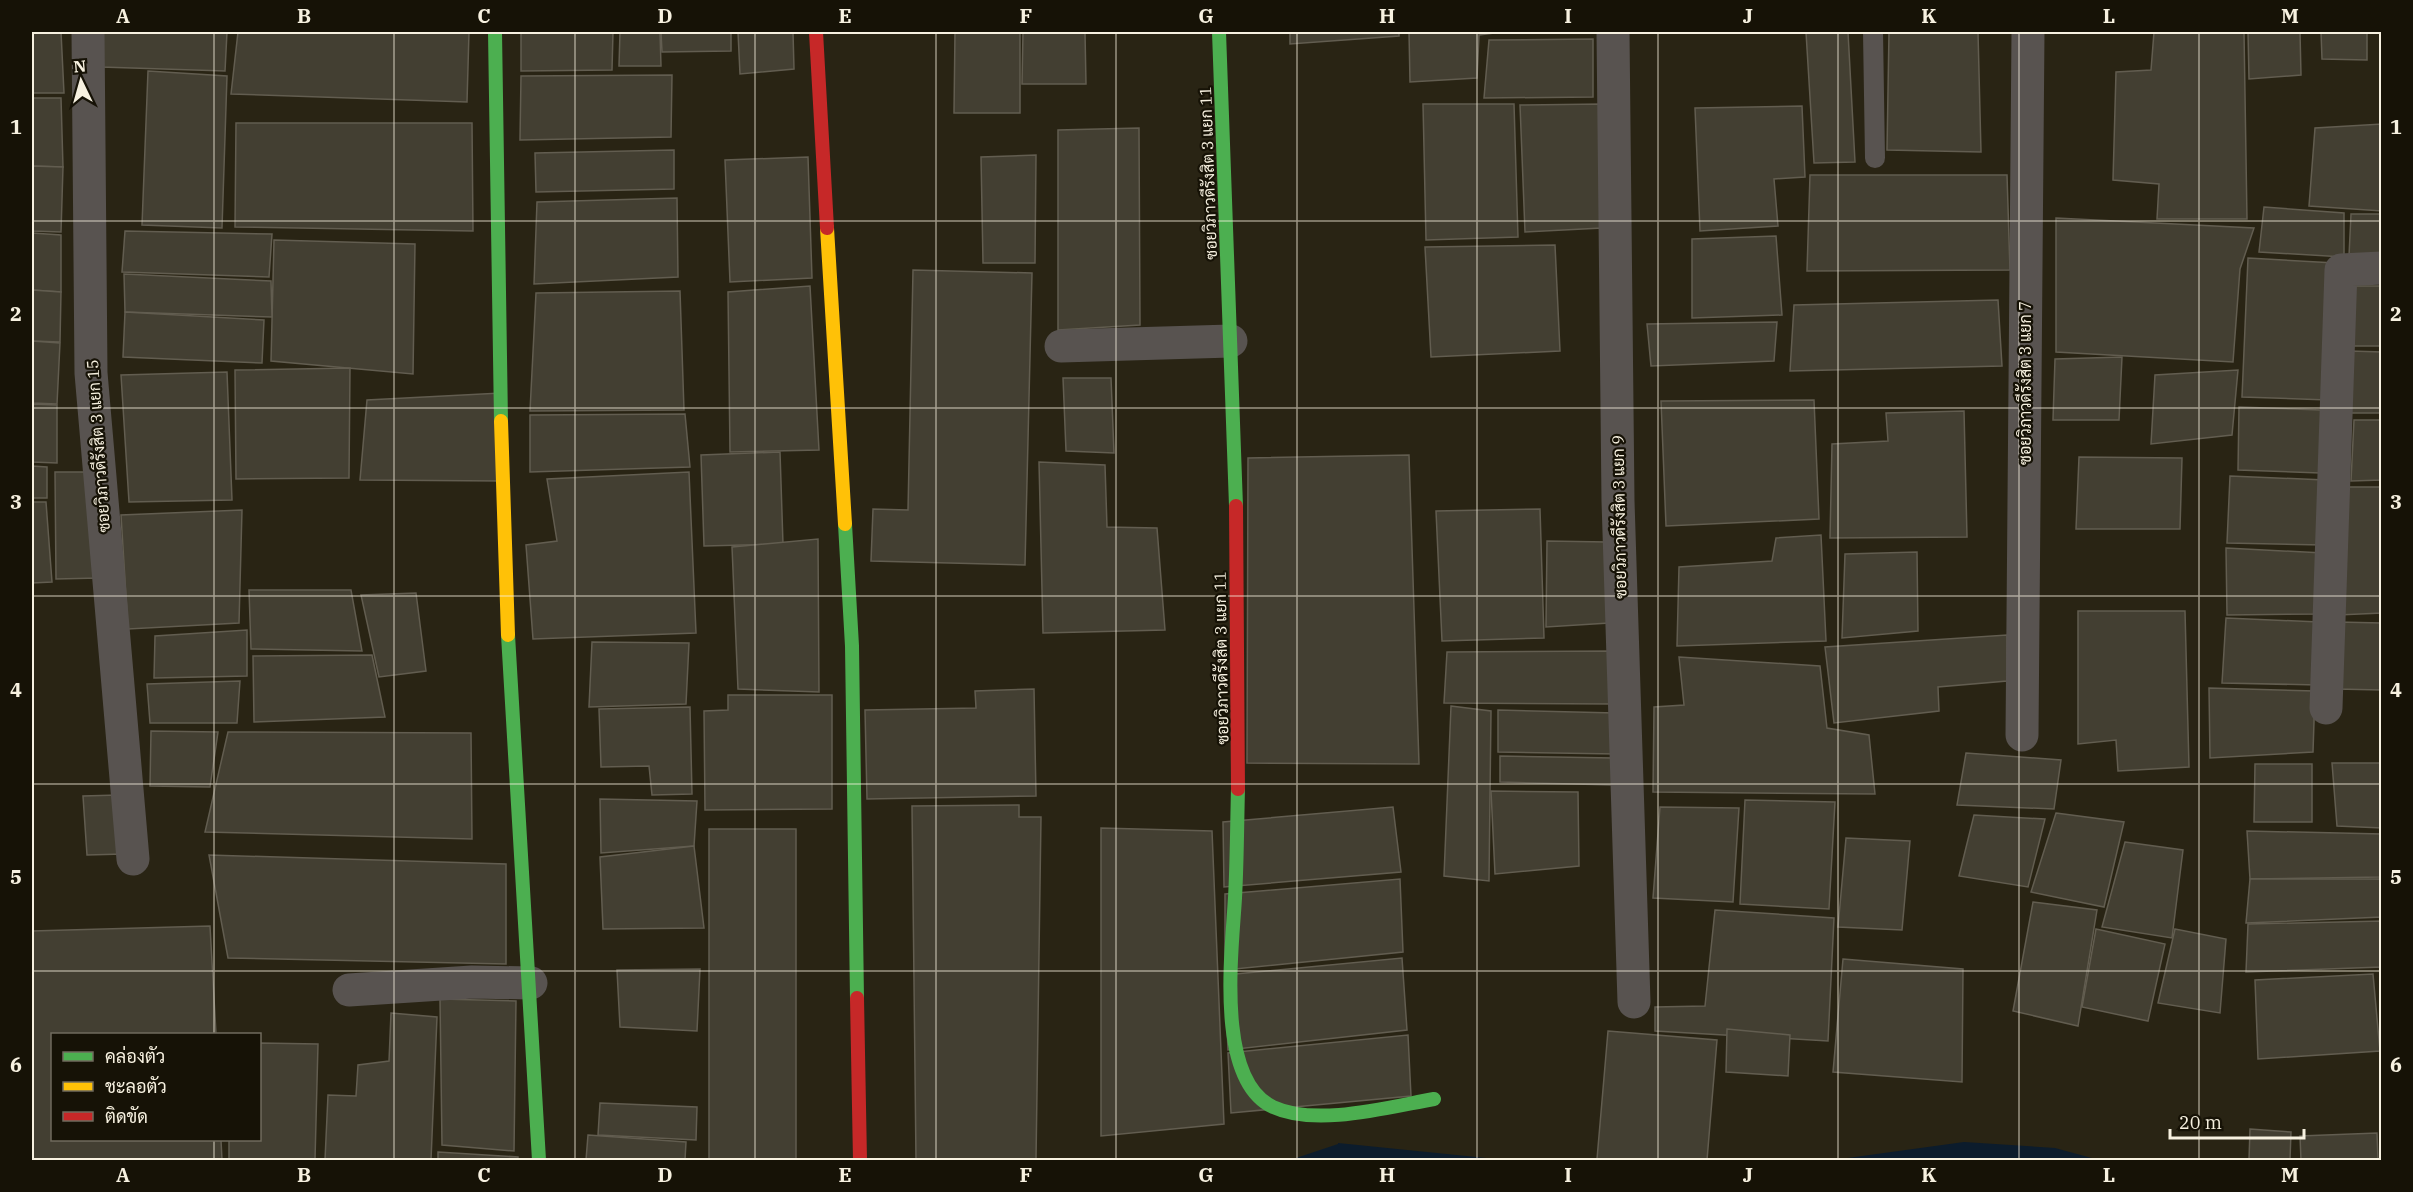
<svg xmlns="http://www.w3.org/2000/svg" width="2413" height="1192" viewBox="0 0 2413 1192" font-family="'IBM Plex Serif',Sarabun,serif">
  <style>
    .water { fill: #0c1c2c }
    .building { fill: #433f32; stroke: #625d50; stroke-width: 1.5 }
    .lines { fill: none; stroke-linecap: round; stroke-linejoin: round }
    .lane { stroke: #585350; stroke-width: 20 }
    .street { stroke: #585350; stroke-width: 33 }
    .fast { stroke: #4caf50; stroke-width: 14 }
    .slow { stroke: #ffc107; stroke-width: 14 }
    .jam { stroke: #c62828; stroke-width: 14 }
    .grid { fill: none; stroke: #f7f1e0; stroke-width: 1.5; stroke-opacity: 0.55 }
    .labels { text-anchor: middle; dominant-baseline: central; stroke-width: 4.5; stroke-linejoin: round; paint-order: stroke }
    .street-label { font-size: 16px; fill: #f7f1e0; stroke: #161206 }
    .neatline { fill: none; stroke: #f7f1e0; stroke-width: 2 }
    .grid-label { font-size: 20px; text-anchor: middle; font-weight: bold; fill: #f7f1e0 }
  </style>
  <rect width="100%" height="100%" fill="#292414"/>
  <!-- water -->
  <g class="water">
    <polygon points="1964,1142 2055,1148 2099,1160 1833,1160"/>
    <polygon points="1338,1144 1338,1143 1506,1160 1290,1160"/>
  </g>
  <!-- building -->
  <g class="building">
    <polygon points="32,32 61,32 64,93 32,93"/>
    <polygon points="102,32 227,32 225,71 101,67"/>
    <polygon points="238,32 469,32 467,102 231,94"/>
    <polygon points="521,32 613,32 612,70 521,71"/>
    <polygon points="620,32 660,32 661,66 619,66"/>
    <polygon points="661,32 731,32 731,51 662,52"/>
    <polygon points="738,32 793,32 794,69 740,74"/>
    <polygon points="955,32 1020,32 1020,113 954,113"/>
    <polygon points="1023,32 1085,32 1086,84 1022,84"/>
    <polygon points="1290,32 1399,32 1399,36 1290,44"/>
    <polygon points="1409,32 1502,32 1479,35 1477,78 1410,82"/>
    <polygon points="1806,32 1848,32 1855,162 1814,163"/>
    <polygon points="1889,32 1978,32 1981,152 1887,150"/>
    <polygon points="2154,32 2244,32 2247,219 2157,219 2159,184 2113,180 2116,72 2151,70"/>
    <polygon points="2248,32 2300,32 2301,75 2249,79"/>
    <polygon points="2321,32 2367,32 2367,60 2322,59"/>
    <polygon points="1593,39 1593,97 1484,98 1489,40"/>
    <polygon points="148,71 227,76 222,228 142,225"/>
    <polygon points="672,75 671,137 520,140 521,76"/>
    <polygon points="32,98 61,98 63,167 32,166"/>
    <polygon points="1423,104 1514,104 1518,237 1426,240"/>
    <polygon points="1602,104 1602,228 1525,232 1520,105"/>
    <polygon points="1802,106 1805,177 1774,179 1778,226 1700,231 1695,108"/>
    <polygon points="236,123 472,123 473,231 235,227"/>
    <polygon points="2382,124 2382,211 2309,206 2315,128"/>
    <polygon points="1139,128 1140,325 1058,330 1058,130"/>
    <polygon points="674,150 674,189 536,192 535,153"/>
    <polygon points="1036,155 1035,263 983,263 981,157"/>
    <polygon points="808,157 812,278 730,282 725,160"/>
    <polygon points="32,166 63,167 61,232 32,231"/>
    <polygon points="1810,175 2007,175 2010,270 1807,271"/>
    <polygon points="677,198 678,277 534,284 537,202"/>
    <polygon points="2264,207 2344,213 2344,257 2259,252"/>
    <polygon points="2351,214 2382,214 2382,255 2349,256"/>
    <polygon points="2056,218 2254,228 2240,269 2233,362 2056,352"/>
    <polygon points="125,231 272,234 269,277 122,272"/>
    <polygon points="32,233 61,235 61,292 32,290"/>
    <polygon points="1776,236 1782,315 1692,318 1692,239"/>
    <polygon points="274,240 415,244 413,374 271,361"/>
    <polygon points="1555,245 1560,351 1431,357 1425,247"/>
    <polygon points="2248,258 2335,263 2328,400 2242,397"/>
    <polygon points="913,270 1032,273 1025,565 871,561 873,509 908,510"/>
    <polygon points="124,274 271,281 272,317 125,312"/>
    <polygon points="810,286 819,450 730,452 728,292"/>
    <polygon points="2350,286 2382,286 2382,346 2348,346"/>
    <polygon points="32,290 61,292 60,342 32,341"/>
    <polygon points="680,291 684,410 530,411 536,293"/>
    <polygon points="1998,300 2002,366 1790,371 1794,305"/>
    <polygon points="125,312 264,320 262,363 123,357"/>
    <polygon points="1777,322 1774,361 1651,366 1647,324"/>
    <polygon points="32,341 60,343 57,404 32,403"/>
    <polygon points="2350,351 2382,352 2382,413 2346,413"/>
    <polygon points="2122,357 2119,420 2053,420 2055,359"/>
    <polygon points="350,368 349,478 236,479 235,370"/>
    <polygon points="2238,370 2232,435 2151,444 2155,375"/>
    <polygon points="227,372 232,500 129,502 121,375"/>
    <polygon points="1063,378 1111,378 1114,453 1066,451"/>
    <polygon points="501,393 503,481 360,480 367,400"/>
    <polygon points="1814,400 1819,519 1666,526 1661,401"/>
    <polygon points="32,404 57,405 57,463 32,462"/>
    <polygon points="2239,407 2321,410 2320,473 2238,470"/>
    <polygon points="1964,411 1967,537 1830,538 1832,444 1888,441 1886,413"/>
    <polygon points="685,414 690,467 530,472 530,415"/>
    <polygon points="2354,420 2382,420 2382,480 2351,481"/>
    <polygon points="780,452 783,544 704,546 701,455"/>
    <polygon points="1409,455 1419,764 1247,763 1248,458"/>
    <polygon points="2079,457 2182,458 2180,529 2076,529"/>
    <polygon points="1039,462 1105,465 1107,527 1157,528 1165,630 1043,633"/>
    <polygon points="32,466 47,467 47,498 32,498"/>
    <polygon points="55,472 96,472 99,578 56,579"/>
    <polygon points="689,472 696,633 533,639 526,545 557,541 547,479"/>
    <polygon points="2230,476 2325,480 2322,545 2227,543"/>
    <polygon points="2342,487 2382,487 2382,613 2338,615"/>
    <polygon points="32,502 46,502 52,582 32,583"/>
    <polygon points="1540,509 1544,638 1442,641 1436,511"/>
    <polygon points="242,510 239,623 128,629 121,515"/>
    <polygon points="1821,535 1826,641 1677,646 1679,567 1772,561 1776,538"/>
    <polygon points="818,539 819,692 738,689 732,547"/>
    <polygon points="1547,541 1607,542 1609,623 1546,627"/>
    <polygon points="2226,548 2323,553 2321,614 2227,615"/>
    <polygon points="1917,552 1918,631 1842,638 1845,554"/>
    <polygon points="249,590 351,590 362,651 251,649"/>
    <polygon points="416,593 426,671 379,677 361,595"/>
    <polygon points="2078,611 2185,611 2189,767 2118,771 2116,740 2078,744"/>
    <polygon points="2226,618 2319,622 2318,685 2222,683"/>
    <polygon points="2337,622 2382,623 2382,690 2336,689"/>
    <polygon points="247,630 247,676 154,678 155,636"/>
    <polygon points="2007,635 2007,681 1938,687 1939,711 1834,723 1825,647"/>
    <polygon points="592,642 689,643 686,704 589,707"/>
    <polygon points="1610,651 1611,704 1444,703 1447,652"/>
    <polygon points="372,655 385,717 254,722 253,656"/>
    <polygon points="1679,657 1820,666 1827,728 1869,735 1875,794 1653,792 1654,707 1684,705"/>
    <polygon points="240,681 237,723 150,723 147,684"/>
    <polygon points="2209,688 2315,691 2313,752 2210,758"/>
    <polygon points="1034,689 1036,796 867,799 865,710 976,708 975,691"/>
    <polygon points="728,695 832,695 832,809 705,810 704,711 728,710"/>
    <polygon points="1451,706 1491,711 1489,881 1444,876"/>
    <polygon points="690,707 692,794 652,795 649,766 601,767 599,709"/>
    <polygon points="1498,710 1615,713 1616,754 1498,752"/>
    <polygon points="151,731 218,732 210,787 150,786"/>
    <polygon points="228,732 471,733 472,839 205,832"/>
    <polygon points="1966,753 2061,760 2054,809 1957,805"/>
    <polygon points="1500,756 1614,758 1614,785 1500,782"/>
    <polygon points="2332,763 2382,763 2382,828 2337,826"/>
    <polygon points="2255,764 2312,764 2312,822 2254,822"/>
    <polygon points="1491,791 1578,792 1579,866 1495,874"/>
    <polygon points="118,795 123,854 87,855 83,796"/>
    <polygon points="600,799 697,801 694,846 601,853"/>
    <polygon points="1745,800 1835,802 1829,909 1740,904"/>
    <polygon points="1019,805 1019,817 1041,817 1036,1160 916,1160 912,806"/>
    <polygon points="1393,807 1401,872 1224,887 1223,822"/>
    <polygon points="1660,807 1739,808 1733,902 1653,898"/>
    <polygon points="2056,813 2124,822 2104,907 2031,892"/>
    <polygon points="1974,815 2045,819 2028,887 1959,876"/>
    <polygon points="1101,828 1212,831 1224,1124 1101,1136"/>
    <rect x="709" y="829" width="87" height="331"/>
    <polygon points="2247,831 2382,834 2382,877 2250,879"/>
    <polygon points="1846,838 1910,841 1902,930 1838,927"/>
    <polygon points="2125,842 2183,850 2172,938 2102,927"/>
    <polygon points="694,846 704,928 603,929 600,857"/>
    <polygon points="209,855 506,864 506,964 228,958"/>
    <polygon points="1400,879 1403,952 1225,970 1225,894"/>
    <polygon points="2250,879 2382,879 2382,917 2246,923"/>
    <polygon points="2033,902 2097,910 2078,1026 2013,1011"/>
    <polygon points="1715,910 1834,918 1828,1041 1655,1031 1655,1007 1705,1006"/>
    <polygon points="2382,921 2382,967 2246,972 2248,924"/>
    <polygon points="210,926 216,1034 52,1034 52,1140 221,1140 222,1160 32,1160 32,931"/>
    <polygon points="2096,929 2165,944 2148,1021 2082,1007"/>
    <polygon points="2175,929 2226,939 2220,1013 2158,1003"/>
    <polygon points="1402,958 1407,1030 1228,1050 1225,975"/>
    <polygon points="1843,959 1963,969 1962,1082 1833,1072"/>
    <polygon points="700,969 697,1031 620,1027 617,970"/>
    <polygon points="2373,974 2380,1051 2258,1059 2255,980"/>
    <polygon points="440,999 516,1001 514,1151 442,1145"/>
    <polygon points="391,1013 437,1017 431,1160 325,1160 328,1095 356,1096 358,1065 389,1061"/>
    <polygon points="1727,1029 1790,1035 1788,1076 1726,1072"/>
    <polygon points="1608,1031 1717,1040 1707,1160 1597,1159"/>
    <polygon points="1408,1035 1411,1096 1231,1113 1228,1053"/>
    <polygon points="260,1043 318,1044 315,1160 229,1160 229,1140 260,1140"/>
    <polygon points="600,1103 697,1107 696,1140 598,1135"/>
    <polygon points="2250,1129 2291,1132 2290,1160 2249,1160"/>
    <polygon points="2377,1133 2378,1160 2301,1160 2300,1136"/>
    <polygon points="588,1135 686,1142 685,1160 586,1160"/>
    <polygon points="438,1152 518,1157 518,1160 438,1160"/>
  </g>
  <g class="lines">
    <!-- lane -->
    <polyline class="lane" points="1873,32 1875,158"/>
    <!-- street -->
    <g class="street">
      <polyline points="88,32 91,373 133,859"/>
      <polyline points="1613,32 1618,501 1634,1002"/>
      <polyline points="1061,346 1231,341"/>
      <polyline points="2326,708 2341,270 2382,268"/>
      <polyline points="2022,735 2028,32"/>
      <polyline points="349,990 472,982 531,983"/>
    </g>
    <!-- fast -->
    <g class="fast">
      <polyline points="495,32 501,421"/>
      <polyline points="1219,32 1236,506"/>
      <polyline points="845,524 852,646 857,998"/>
      <polyline points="508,635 539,1160"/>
      <path d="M1238 789C1237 825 1237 862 1235 898 1232 950 1215 1080 1273 1107 1316 1127 1389 1107 1434 1099"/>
    </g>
    <!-- slow -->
    <g class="slow">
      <polyline points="827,228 845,524"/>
      <polyline points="501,421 508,635"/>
    </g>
    <!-- jam -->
    <g class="jam">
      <polyline points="816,32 827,228"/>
      <polyline points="1236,506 1238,789"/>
      <polyline points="857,998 860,1160"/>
    </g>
  </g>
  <!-- grid -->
  <path class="grid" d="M214 32V1034M394 32V1160M575 32V1160M755 32V1160M936 32V1160M1116 32V1160M1297 32V1160M1477 32V1160M1658 32V1160M1838 32V1160M2019 32V1160M2199 32V1160M32 221H2382M32 408H2382M32 596H2382M32 784H2382M32 971H2382M214 1140V1160"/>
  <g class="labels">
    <!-- street labels -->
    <g class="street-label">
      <text transform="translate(1208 173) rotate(-92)">ซอยวิภาวดีรังสิต 3 แยก 11</text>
      <text transform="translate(2025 383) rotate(-90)">ซอยวิภาวดีรังสิต 3 แยก 7</text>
      <text transform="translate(98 446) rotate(-94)">ซอยวิภาวดีรังสิต 3 แยก 15</text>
      <text transform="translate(1619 517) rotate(-91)">ซอยวิภาวดีรังสิต 3 แยก 9</text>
      <text transform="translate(1221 658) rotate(-91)">ซอยวิภาวดีรังสิต 3 แยก 11</text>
    </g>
  </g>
  <!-- border -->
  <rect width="2413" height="1192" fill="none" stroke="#161206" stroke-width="66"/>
  <!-- legend -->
  <rect x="51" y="1033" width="210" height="108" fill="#161206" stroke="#706b5d" stroke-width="1.5"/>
  <rect x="63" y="1052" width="30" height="9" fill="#4caf50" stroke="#706b5d" stroke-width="1.5"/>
  <text x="105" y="1063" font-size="18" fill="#f7f1e0">คล่องตัว</text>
  <rect x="63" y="1082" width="30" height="9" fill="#ffc107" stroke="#706b5d" stroke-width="1.5"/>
  <text x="105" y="1093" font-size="18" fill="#f7f1e0">ชะลอตัว</text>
  <rect x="63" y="1112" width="30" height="9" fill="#c62828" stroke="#706b5d" stroke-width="1.5"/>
  <text x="105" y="1123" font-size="18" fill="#f7f1e0">ติดขัด</text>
  <!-- north arrow -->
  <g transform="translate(81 81) rotate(355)" stroke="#161206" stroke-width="4.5" paint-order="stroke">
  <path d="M0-4.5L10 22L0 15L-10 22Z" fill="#f7f1e0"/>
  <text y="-9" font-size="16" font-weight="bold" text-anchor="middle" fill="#f7f1e0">N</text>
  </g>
  <!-- scale -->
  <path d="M2170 1129v9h134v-9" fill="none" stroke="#f7f1e0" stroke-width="3"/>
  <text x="2179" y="1129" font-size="18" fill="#f7f1e0" stroke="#161206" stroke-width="4.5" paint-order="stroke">20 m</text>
  <rect x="33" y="33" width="2347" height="1126" class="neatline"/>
  <g class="grid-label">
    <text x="123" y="23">A</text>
    <text x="304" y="23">B</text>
    <text x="484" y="23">C</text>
    <text x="665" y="23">D</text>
    <text x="845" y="23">E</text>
    <text x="1026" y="23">F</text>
    <text x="1206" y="23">G</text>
    <text x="1387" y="23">H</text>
    <text x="1568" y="23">I</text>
    <text x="1748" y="23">J</text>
    <text x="1929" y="23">K</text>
    <text x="2109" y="23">L</text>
    <text x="2290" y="23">M</text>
    <text x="16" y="134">1</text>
    <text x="2396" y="134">1</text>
    <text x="16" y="321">2</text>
    <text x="2396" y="321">2</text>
    <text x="16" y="509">3</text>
    <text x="2396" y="509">3</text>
    <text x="16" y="697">4</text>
    <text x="2396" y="697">4</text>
    <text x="16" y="884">5</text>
    <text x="2396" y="884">5</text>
    <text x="16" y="1072">6</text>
    <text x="2396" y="1072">6</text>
    <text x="123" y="1182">A</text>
    <text x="304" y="1182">B</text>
    <text x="484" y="1182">C</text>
    <text x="665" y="1182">D</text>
    <text x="845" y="1182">E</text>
    <text x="1026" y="1182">F</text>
    <text x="1206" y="1182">G</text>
    <text x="1387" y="1182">H</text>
    <text x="1568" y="1182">I</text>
    <text x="1748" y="1182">J</text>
    <text x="1929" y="1182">K</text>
    <text x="2109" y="1182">L</text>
    <text x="2290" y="1182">M</text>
  </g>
</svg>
